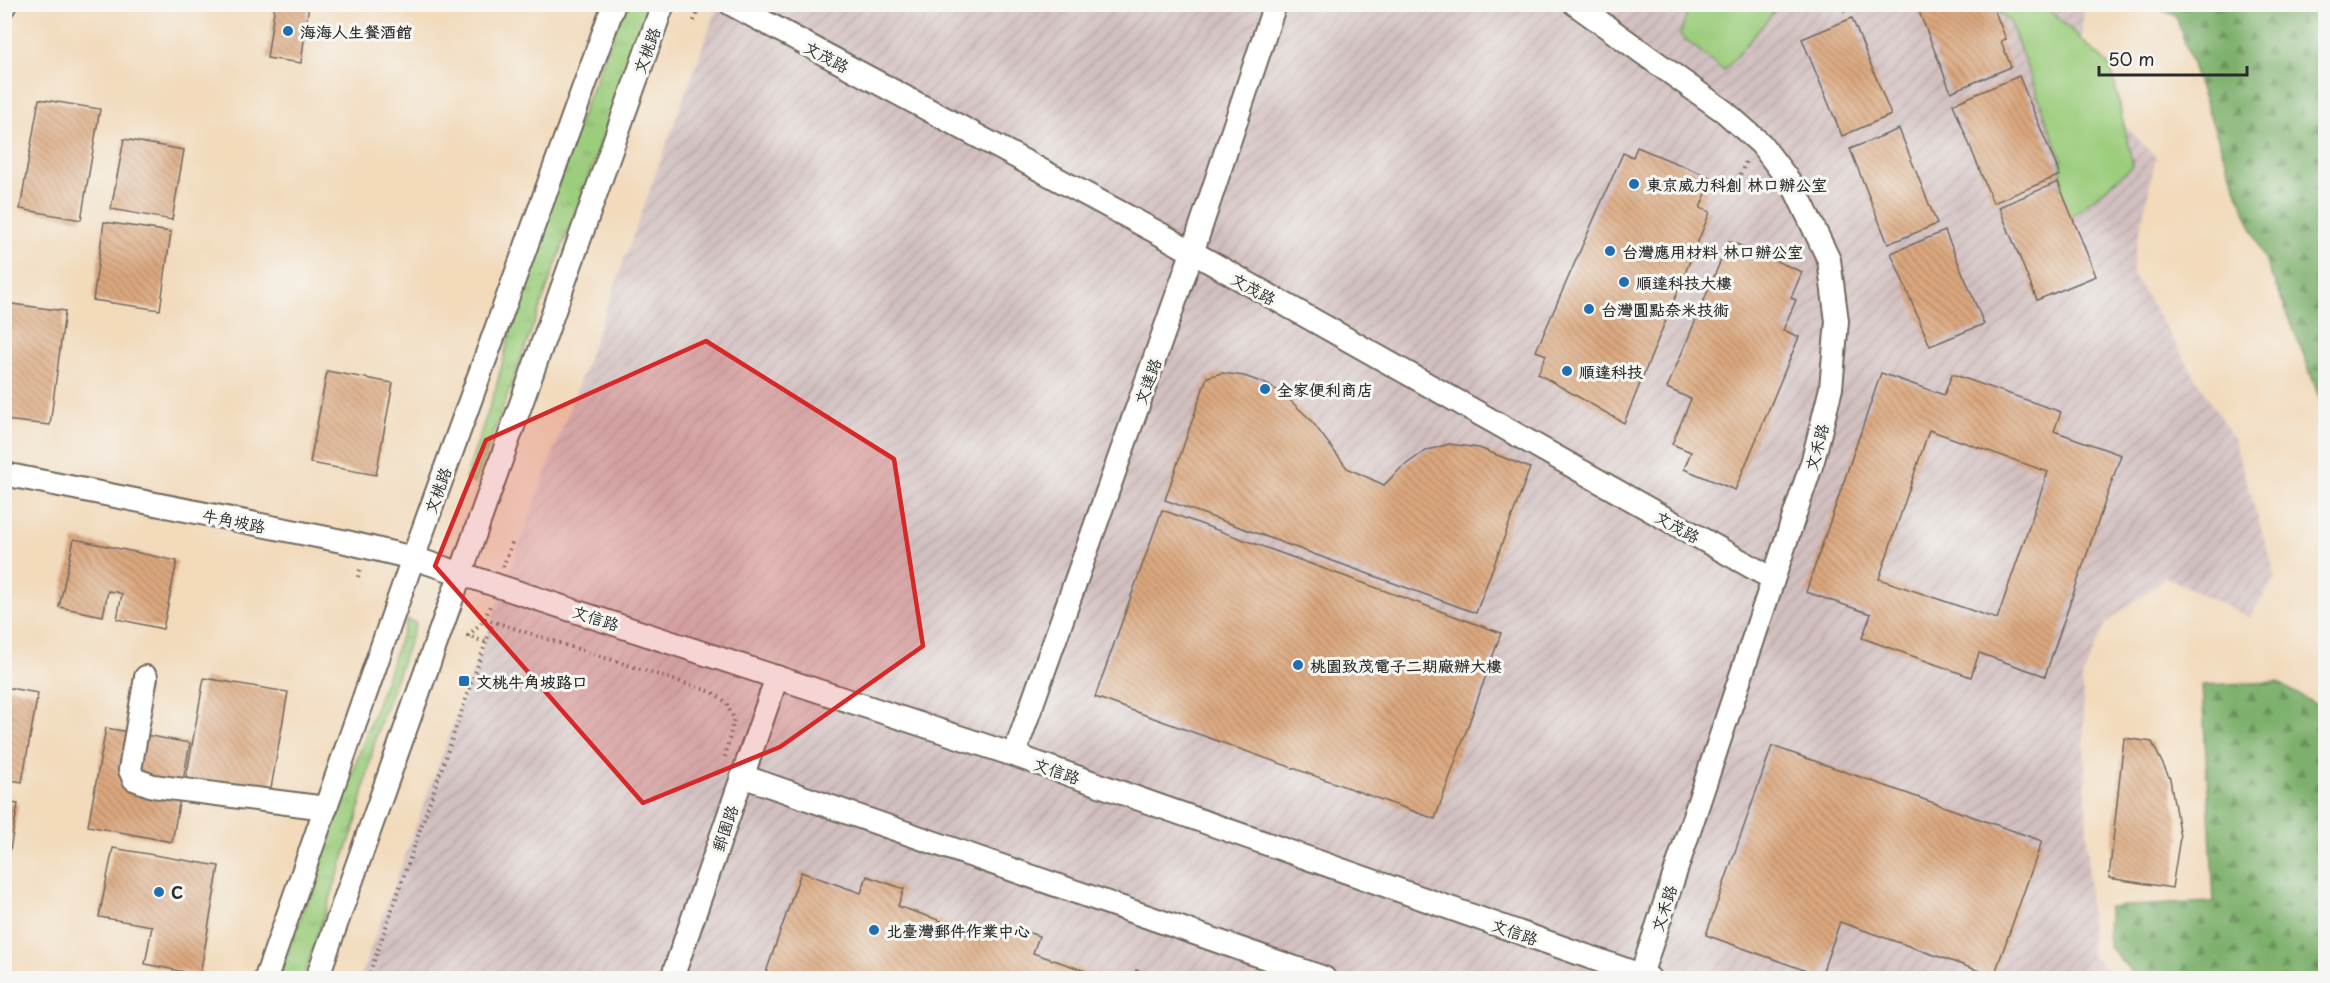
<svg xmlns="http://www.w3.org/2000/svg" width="2330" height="983" viewBox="0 0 2330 983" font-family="'Playpen Sans','LXGW WenKai TC',sans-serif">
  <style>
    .industrial { fill: url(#industrial-furrows) }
    .grass { fill: url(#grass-tufts); stroke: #647c54; stroke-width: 1.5 }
    .forest { fill: url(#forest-firs); stroke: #546e4c; stroke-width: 1.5 }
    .park { fill: #9ccd7d; stroke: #647c54; stroke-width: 1.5 }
    .building { fill: url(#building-back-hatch); fill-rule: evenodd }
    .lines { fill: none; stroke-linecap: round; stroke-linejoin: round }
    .minor-casing { stroke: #71685d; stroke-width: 26 }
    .path { stroke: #71685d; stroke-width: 4; stroke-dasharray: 1.5 4.5; stroke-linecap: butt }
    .minor { stroke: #fff; stroke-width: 22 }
    .marked { fill: #d62828; fill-opacity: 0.2; stroke: #d62828; stroke-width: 4.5; stroke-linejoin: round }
    .poi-dot { fill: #1f6fb2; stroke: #f6f6f2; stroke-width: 2 }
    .labels { text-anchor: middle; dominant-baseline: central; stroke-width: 6; stroke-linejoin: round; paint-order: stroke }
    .poi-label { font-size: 16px; font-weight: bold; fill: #2b2b2b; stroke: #f6f6f2; text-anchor: start }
    .street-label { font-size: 16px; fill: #2b2b2b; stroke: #f6f6f2 }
  </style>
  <defs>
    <pattern id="industrial-furrows" width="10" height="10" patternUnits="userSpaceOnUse" patternTransform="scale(1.5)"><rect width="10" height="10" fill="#d2bfc0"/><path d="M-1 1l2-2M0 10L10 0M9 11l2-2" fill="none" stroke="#b4a4a5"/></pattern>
    <pattern id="grass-tufts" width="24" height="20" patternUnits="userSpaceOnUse" patternTransform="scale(1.5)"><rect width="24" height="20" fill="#9ccd7d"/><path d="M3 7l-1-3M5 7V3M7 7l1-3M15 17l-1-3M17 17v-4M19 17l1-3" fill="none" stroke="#87b06c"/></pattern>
    <pattern id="forest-firs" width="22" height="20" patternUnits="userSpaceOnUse" patternTransform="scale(1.5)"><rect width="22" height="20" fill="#7db06c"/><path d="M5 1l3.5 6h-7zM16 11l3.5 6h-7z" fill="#678f59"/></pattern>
    <pattern id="building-back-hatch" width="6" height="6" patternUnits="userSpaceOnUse" patternTransform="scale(1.5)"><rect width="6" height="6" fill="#dba77e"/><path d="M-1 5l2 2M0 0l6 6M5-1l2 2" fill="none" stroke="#b28867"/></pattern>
  </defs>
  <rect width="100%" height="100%" fill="#f6f6f2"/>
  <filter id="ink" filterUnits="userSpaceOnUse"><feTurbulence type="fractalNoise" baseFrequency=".0167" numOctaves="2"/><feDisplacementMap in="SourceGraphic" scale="12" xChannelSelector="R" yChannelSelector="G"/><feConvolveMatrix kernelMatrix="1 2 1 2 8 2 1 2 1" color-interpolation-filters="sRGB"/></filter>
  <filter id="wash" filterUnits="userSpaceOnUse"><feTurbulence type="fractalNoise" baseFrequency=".008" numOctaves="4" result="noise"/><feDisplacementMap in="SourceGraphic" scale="24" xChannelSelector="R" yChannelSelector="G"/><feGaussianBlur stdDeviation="1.35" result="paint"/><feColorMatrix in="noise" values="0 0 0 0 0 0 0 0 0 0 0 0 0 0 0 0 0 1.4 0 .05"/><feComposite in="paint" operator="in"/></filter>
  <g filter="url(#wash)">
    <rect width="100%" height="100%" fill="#f2dabb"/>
    <!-- industrial -->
    <polygon class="industrial" points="718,5 2084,5 2078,79 2156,157 2131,271 2234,440 2276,578 2249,617 2166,577 2106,623 2082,678 2091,954 2114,978 360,978"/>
    <!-- grass -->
    <g class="grass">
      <polygon points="625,5 652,5 475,483 465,480 496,388 520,295 585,106"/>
      <polygon points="407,620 416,623 377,732 357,819 303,978 279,978"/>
    </g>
    <!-- forest -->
    <g class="forest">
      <path d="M2149 5H2325V416C2308 360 2284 307 2262 253 2230 175 2202 96 2176 16Z"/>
      <polygon points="2277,682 2325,710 2325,978 2137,978 2108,946 2109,907 2214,902 2202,685"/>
    </g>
    <!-- park -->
    <g class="park">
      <polygon points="1690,5 1690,4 1780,5 1724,71 1680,35"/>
      <polygon points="1990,5 2044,5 2111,67 2133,166 2062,224 2061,158 2010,22"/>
    </g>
    <g id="blocks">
      <!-- building -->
      <g class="building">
        <polygon points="275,4 309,4 301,63 267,58"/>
        <polygon points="1842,4 1860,4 1860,5 1844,11"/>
        <polygon points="1916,4 1992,4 2006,39 2001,41 2011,67 1951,92"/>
        <polygon points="1852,18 1891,115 1842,136 1802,39"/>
        <polygon points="2019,76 2060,175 1993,203 1953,104"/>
        <polygon points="39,99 100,109 81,220 20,209"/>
        <polygon points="1899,129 1937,224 1888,244 1850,149"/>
        <polygon points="124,139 184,150 172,220 111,209"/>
        <polygon points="1637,147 1712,178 1700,208 1710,212 1624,423 1538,374 1546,355 1536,351 1623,153 1633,157"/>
        <polygon points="2058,182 2096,276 2037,300 1999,207"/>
        <polygon points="104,222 171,232 160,310 93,300"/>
        <polygon points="1945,231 1984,324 1930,346 1891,253"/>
        <polygon points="1729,241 1802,272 1791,298 1796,300 1783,330 1799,337 1735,490 1684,469 1691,452 1672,444 1691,399 1667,388"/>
        <polygon points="4,303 65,311 50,425 4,420"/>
        <polygon points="327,371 393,383 376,475 310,463"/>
        <polygon points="1222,373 1244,376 1264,383 1281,392 1310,419 1347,468 1384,485 1401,468 1425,451 1449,444 1479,448 1530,468 1476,613 1165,500 1207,377"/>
        <path d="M1881 373 1944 395 1952 374 2061 412 2054 431 2121 455 2045 676 1979 653 1971 677 1862 638 1871 614 1806 592ZM1929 430 2048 472 1997 619 1879 579Z"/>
        <polygon points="1162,510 1501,633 1435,819 1095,697"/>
        <polygon points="74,539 177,561 163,629 117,619 122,594 116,592 108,591 103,616 59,607"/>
        <polygon points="204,678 288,692 270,794 186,779"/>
        <polygon points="4,687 38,693 22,782 4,779"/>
        <polygon points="106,728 190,743 172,842 88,826"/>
        <polygon points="2124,738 2152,742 2170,779 2180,837 2172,888 2109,878"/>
        <polygon points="1772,746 2042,841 1994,976 1840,922 1821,976 1706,935"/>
        <polygon points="4,802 18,804 6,873 4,873"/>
        <polygon points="113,848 219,866 200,975 145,964 152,926 99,917"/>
        <polygon points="801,872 861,893 867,876 904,889 898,906 996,940 1002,924 1039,936 1033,953 1106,978 764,978"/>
        <polygon points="1136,970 1159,978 1133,978"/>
      </g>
    </g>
  </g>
  <g filter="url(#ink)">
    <use href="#blocks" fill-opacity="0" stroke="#71685d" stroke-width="1.5"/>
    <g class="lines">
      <!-- minor casing -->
      <g class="minor-casing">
        <g id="minor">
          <polyline points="731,4 1162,235 1773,579"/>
          <polyline points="1575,4 1725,112 1761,144 1795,189 1829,260 1837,321 1831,388 1813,460 1640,978"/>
          <polyline points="4,6 5,4"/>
          <polyline points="4,474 342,541 413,558 1014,755 1649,978"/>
          <polyline points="146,677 130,770 134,779 153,786 326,808"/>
          <polyline points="1014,755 1192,253 1275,4"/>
          <polyline points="742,776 1324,978"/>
          <polyline points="266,978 413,558 614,4"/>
          <polyline points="317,978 663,4"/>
          <polyline points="672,978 777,677"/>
        </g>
      </g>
      <!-- path -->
      <g class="path">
        <polyline points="694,21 701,4"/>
        <polyline points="1738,180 1746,161"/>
        <polyline points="503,567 512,543"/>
        <polyline points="358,577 361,566"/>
        <polyline points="485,619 491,603"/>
        <polyline points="485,642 468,636 485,619 712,692 726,702 734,719 725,757"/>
        <polyline points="368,978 493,622"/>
      </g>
      <!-- minor -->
      <use href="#minor" class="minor"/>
    </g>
  </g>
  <!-- marked area -->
  <path class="marked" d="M706 341 894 459 923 646 780 747 643 803 435 566 486 440Z"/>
  <!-- markers -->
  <g class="poi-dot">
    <circle cx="288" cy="31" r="6"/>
    <circle cx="1634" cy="184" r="6"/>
    <circle cx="1610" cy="251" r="6"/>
    <circle cx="1624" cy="282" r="6"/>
    <circle cx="1589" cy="309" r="6"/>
    <circle cx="1567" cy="371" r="6"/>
    <circle cx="1265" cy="389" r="6"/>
    <circle cx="1298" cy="665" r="6"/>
    <rect x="458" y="675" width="12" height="12" rx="3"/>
    <circle cx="159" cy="892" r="6"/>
    <circle cx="874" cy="930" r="6"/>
  </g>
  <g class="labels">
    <!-- poi labels -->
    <g class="poi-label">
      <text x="300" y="31">海海人生餐酒館</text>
      <text x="1646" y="184">東京威力科創 林口辦公室</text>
      <text x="1622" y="251">台灣應用材料 林口辦公室</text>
      <text x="1636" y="282">順達科技大樓</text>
      <text x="1601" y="309">台灣圓點奈米技術</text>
      <text x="1579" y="371">順達科技</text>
      <text x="1277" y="389">全家便利商店</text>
      <text x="1310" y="665">桃園致茂電子二期廠辦大樓</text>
      <text x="476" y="681">文桃牛角坡路口</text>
      <text x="171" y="892">C</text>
      <text x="886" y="930">北臺灣郵件作業中心</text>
    </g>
    <!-- street labels -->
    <g class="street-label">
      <text transform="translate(646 50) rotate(-70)">文桃路</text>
      <text transform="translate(827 56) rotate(28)">文茂路</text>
      <text transform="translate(1254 288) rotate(29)">文茂路</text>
      <text transform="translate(1147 381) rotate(-70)">文達路</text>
      <text transform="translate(1816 447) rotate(-75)">文禾路</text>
      <text transform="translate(437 490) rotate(-70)">文桃路</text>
      <text transform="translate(234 520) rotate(11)">牛角坡路</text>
      <text transform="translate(1678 526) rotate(29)">文茂路</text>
      <text transform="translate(596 617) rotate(18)">文信路</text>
      <text transform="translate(1057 770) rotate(19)">文信路</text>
      <text transform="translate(724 828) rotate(-71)">郵園路</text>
      <text transform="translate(1663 908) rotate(-72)">文禾路</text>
      <text transform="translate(1515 931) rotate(19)">文信路</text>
    </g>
  </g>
  <!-- margin -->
  <rect width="2330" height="983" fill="none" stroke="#f6f6f2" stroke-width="24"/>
  <!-- scale -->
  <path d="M2099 66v9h148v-9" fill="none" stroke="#2b2b2b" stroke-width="3"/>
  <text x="2108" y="66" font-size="18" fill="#2b2b2b" stroke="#f6f6f2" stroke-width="4.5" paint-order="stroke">50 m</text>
</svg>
